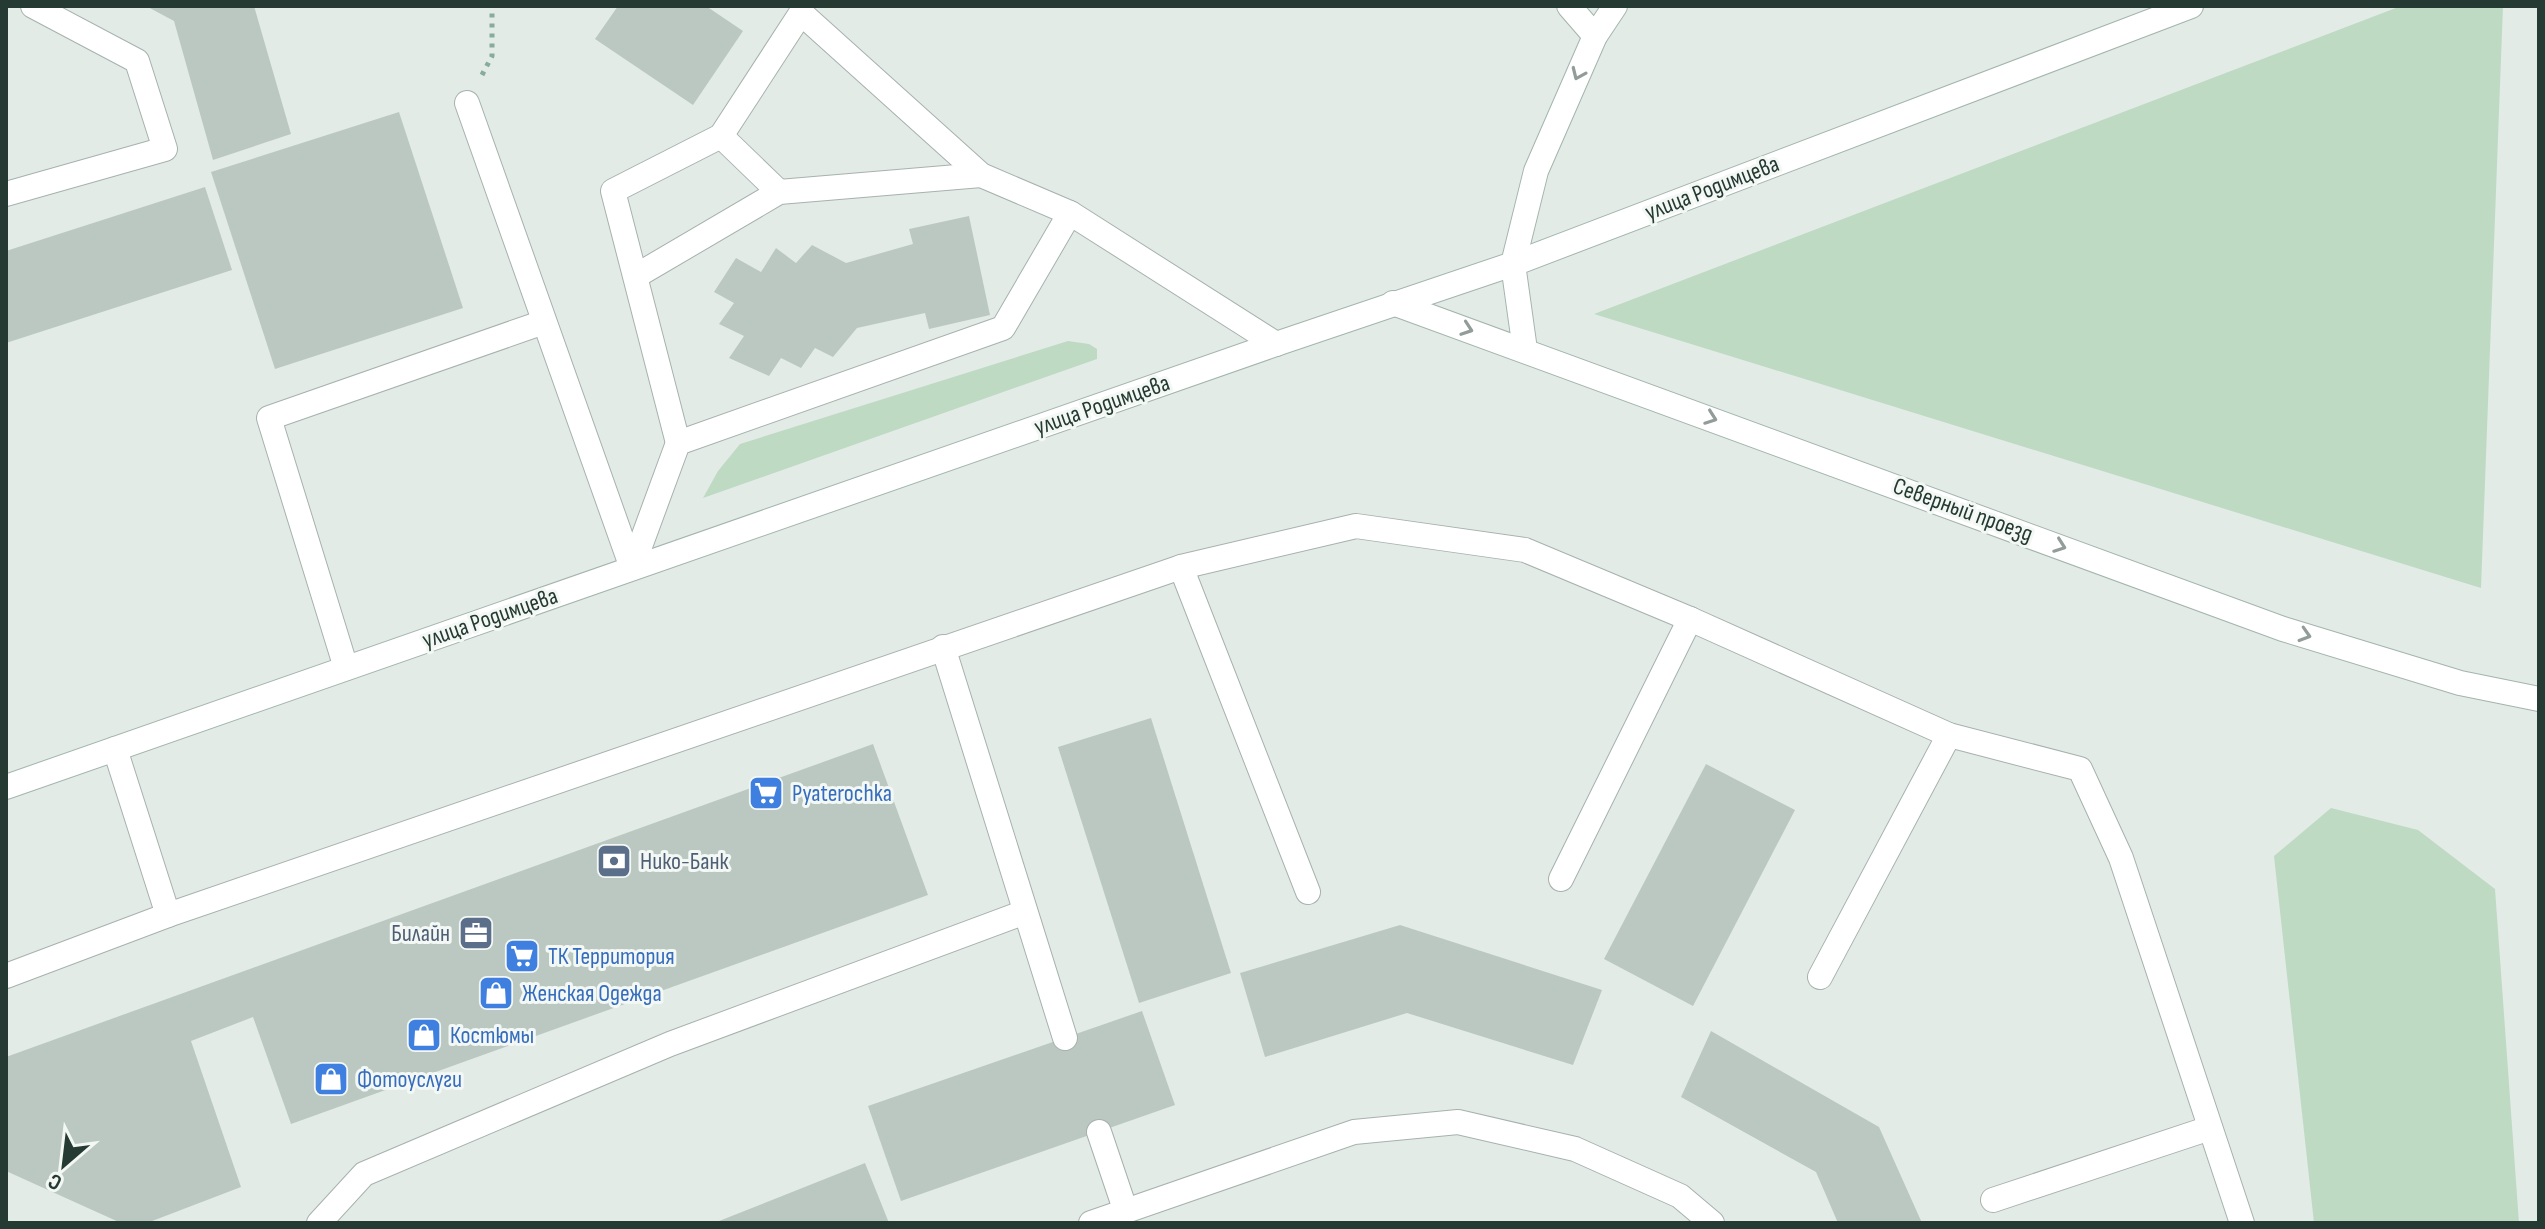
<svg xmlns="http://www.w3.org/2000/svg" width="2545" height="1229" viewBox="0 0 2545 1229" font-family="'Sofia Sans Condensed',sans-serif">
  <style>
    .green { fill: #bedac3 }
    .building { fill: #bbc8c2 }
    .lines { fill: none; stroke-linecap: round; stroke-linejoin: round }
    .service-casing { stroke: #a6b2ad; stroke-width: 26 }
    .secondary-casing { stroke: #a3b5ad; stroke-width: 26 }
    .path { stroke: #87ab9c; stroke-width: 5; stroke-dasharray: 4 6; stroke-linecap: butt }
    .service { stroke: #fff; stroke-width: 24 }
    .secondary { stroke: #fff; stroke-width: 24 }
    .oneway { stroke: #929c98 }
    .labels { text-anchor: middle; dominant-baseline: central; stroke-width: 6; stroke-linejoin: round; paint-order: stroke }
    .street-label { font-size: 24px; fill: #253a32; stroke: #f3f8f5 }
    .shop-label { font-size: 24px; fill: #366cbe; stroke: #f3f8f5; text-anchor: start }
    .service-label { font-size: 24px; fill: #4e5e75; stroke: #f3f8f5; text-anchor: start }
  </style>
  <rect width="100%" height="100%" fill="#e3ebe7"/>
  <!-- green -->
  <g class="green">
    <polygon points="2401,6 2503,6 2481,588 1594,314"/>
    <polygon points="1068,341 1089,344 1097,349 1097,359 703,498 718,471 740,444"/>
    <polygon points="2331,808 2418,830 2495,889 2519,1223 2314,1223 2274,856"/>
  </g>
  <!-- building -->
  <g class="building">
    <polygon points="146,6 254,6 291,134 213,160 174,21"/>
    <polygon points="618,6 706,6 743,31 693,105 595,39"/>
    <polygon points="399,112 463,308 275,369 211,172"/>
    <polygon points="205,187 232,270 6,343 6,251"/>
    <polygon points="969,216 990,315 929,329 925,313 857,328 833,357 815,348 801,368 781,358 769,376 729,358 744,336 719,324 734,303 714,292 736,258 761,272 776,248 796,263 812,245 846,263 913,244 909,229"/>
    <polygon points="1151,718 1231,973 1139,1003 1058,747"/>
    <polygon points="873,744 928,895 291,1124 253,1017 191,1041 241,1187 147,1223 121,1223 6,1171 6,1057"/>
    <polygon points="1706,764 1795,810 1693,1006 1604,959"/>
    <polygon points="1400,925 1602,990 1573,1065 1407,1013 1265,1057 1240,973"/>
    <polygon points="1142,1011 1175,1105 901,1201 868,1106"/>
    <polygon points="1711,1031 1879,1127 1922,1223 1838,1223 1816,1172 1681,1097"/>
    <polygon points="865,1163 889,1223 714,1223"/>
  </g>
  <g class="lines">
    <!-- service casing -->
    <g class="service-casing">
      <g id="service">
        <polyline points="467,103 632,568"/>
        <polyline points="721,136 779,192"/>
        <polyline points="6,194 165,149 137,61 33,6"/>
        <polyline points="636,276 779,192 981,175"/>
        <polyline points="678,443 613,191 721,136 801,13 981,175 1070,213"/>
        <polyline points="1181,567 1308,892"/>
        <polyline points="632,568 678,443 1003,328 1070,213 1276,344"/>
        <polyline points="943,647 1065,1038"/>
        <polyline points="346,668 269,418 544,322"/>
        <polyline points="1561,879 1690,619"/>
        <polyline points="168,915 1181,567 1356,526 1525,550 1690,619 1949,735 2080,769 2121,858 2242,1223"/>
        <polyline points="6,976 168,915 115,749"/>
        <polyline points="1820,977 1949,735"/>
        <polyline points="1099,1132 1125,1209"/>
        <polyline points="1993,1200 2210,1128"/>
        <polyline points="319,1223 364,1174 670,1044 1025,912"/>
        <polyline points="1091,1223 1354,1132 1458,1122 1575,1149 1680,1196 1712,1223"/>
      </g>
    </g>
    <!-- secondary casing -->
    <g class="secondary-casing">
      <g id="secondary">
        <polyline points="1569,6 1595,36"/>
        <polyline points="1393,303 2283,629 2460,683 2539,699"/>
        <polyline points="1525,350 1513,264 1536,171 1595,36 1615,6"/>
        <polyline points="6,787 1276,344 1513,264 2191,6"/>
      </g>
    </g>
    <!-- path -->
    <polyline class="path" points="482,75 492,56 492,6"/>
    <!-- service -->
    <use href="#service" class="service"/>
    <!-- secondary -->
    <use href="#secondary" class="secondary"/>
  </g>
  <!-- one-way arrows -->
  <defs><path id="oneway-chevron" d="M-2-3.5L2.5 0L-2 3.5" fill="none" stroke-width="1.6" stroke-linecap="round" stroke-linejoin="round" transform="scale(2)"/></defs>
  <g class="oneway">
    <use href="#oneway-chevron" transform="translate(1578 74) rotate(114)"/>
    <use href="#oneway-chevron" transform="translate(1467 329) rotate(19)"/>
    <use href="#oneway-chevron" transform="translate(1711 418) rotate(20)"/>
    <use href="#oneway-chevron" transform="translate(2060 546) rotate(20)"/>
    <use href="#oneway-chevron" transform="translate(2305 635) rotate(17)"/>
  </g>
  <!-- icons -->
  <defs>
    <g id="supermarket-square" transform="scale(1.8)"><rect x="-9" y="-9" width="18" height="18" rx="4" fill="#3f7fe0" stroke="#f3f8f5"/><path d="M-6-5.5h2.5l.6 2H6L4.5 2H-2.5L-4.4-4H-6ZM-1.5 3.2a1.3 1.3 0 1 0 .1 0ZM3 3.2a1.3 1.3 0 1 0 .1 0Z" fill="#fff"/></g>
    <g id="bank-square" transform="scale(1.8)"><rect x="-9" y="-9" width="18" height="18" rx="4" fill="#5c6f8a" stroke="#f3f8f5"/><path d="M-6-4H6V4H-6ZM0-2.3a2.3 2.3 0 1 0 0 4.6a2.3 2.3 0 1 0 0-4.6Z" fill="#fff"/></g>
    <g id="office-square" transform="scale(1.8)"><rect x="-9" y="-9" width="18" height="18" rx="4" fill="#5c6f8a" stroke="#f3f8f5"/><path d="M-6-3h4V-5.5h4V-3h4V5H-6ZM-1-4.5V-3h2v-1.5ZM-6 0V1H6V0Z" fill="#fff"/></g>
    <g id="shop-square" transform="scale(1.8)"><rect x="-9" y="-9" width="18" height="18" rx="4" fill="#3f7fe0" stroke="#f3f8f5"/><path d="M-5-2.5h2.3a2.7 3.5 0 0 1 5.4 0H5L5.5 6h-11ZM-1.5-2.5h3a1.5 2.3 0 0 0-3 0Z" fill="#fff"/></g>
  </defs>
  <g fill-rule="evenodd">
    <use href="#supermarket-square" x="766" y="793"/>
    <use href="#bank-square" x="614" y="861"/>
    <use href="#office-square" x="476" y="933"/>
    <use href="#supermarket-square" x="522" y="956"/>
    <use href="#shop-square" x="496" y="993"/>
    <use href="#shop-square" x="424" y="1035"/>
    <use href="#shop-square" x="331" y="1079"/>
  </g>
  <g class="labels">
    <!-- street labels -->
    <g class="street-label">
      <text transform="translate(1712 188) rotate(-21)">улица Родимцева</text>
      <text transform="translate(1102 405) rotate(-19)">улица Родимцева</text>
      <text transform="translate(1963 510) rotate(20)">Северный проезд</text>
      <text transform="translate(490 618) rotate(-19)">улица Родимцева</text>
    </g>
    <!-- shop labels -->
    <g class="shop-label">
      <text x="792" y="793">Pyaterochka</text>
      <text x="548" y="956">ТК Территория</text>
      <text x="522" y="993">Женская Одежда</text>
      <text x="450" y="1035">Костюмы</text>
      <text x="357" y="1079">Фотоуслуги</text>
    </g>
    <!-- service labels -->
    <g class="service-label">
      <text x="640" y="861">Нико-Банк</text>
      <text x="450" y="933" text-anchor="end">Билайн</text>
    </g>
  </g>
  <!-- border -->
  <rect width="2545" height="1229" fill="none" stroke="#253a32" stroke-width="16"/>
  <!-- north arrow -->
  <g transform="translate(64 1165) rotate(208)" stroke="#f3f8f5" stroke-width="6" paint-order="stroke">
  <path d="M0-6L14 30L0 20L-14 30Z" fill="#253a32"/>
  <text y="-12" font-size="22" font-weight="bold" text-anchor="middle" fill="#253a32">С</text>
  </g>
</svg>
